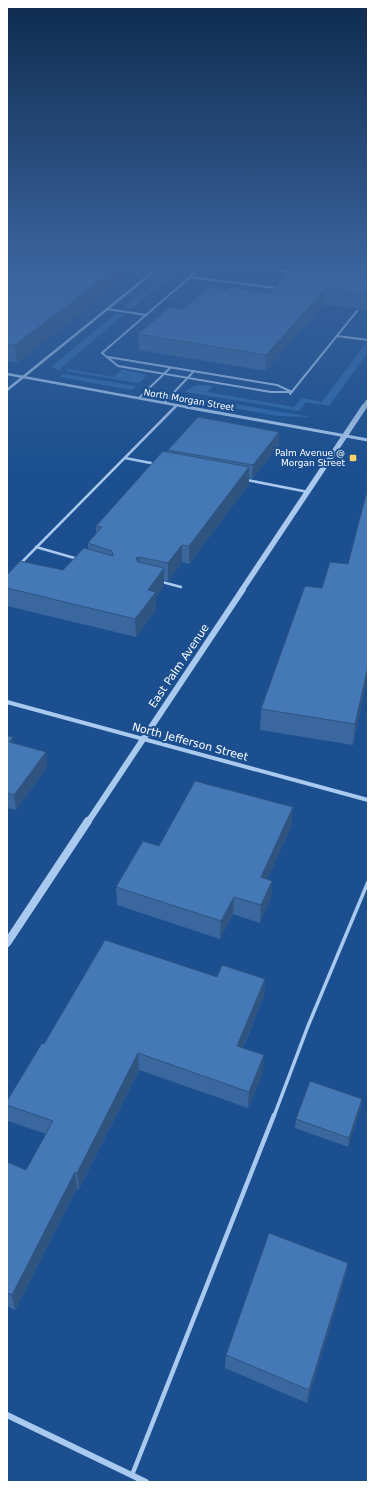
<svg xmlns="http://www.w3.org/2000/svg" width="375" height="1489" viewBox="0 0 375 1489" font-family="'DejaVu Sans',sans-serif">
  <style>
    .green { fill: #2e69ad }
    .lines { fill: none; stroke-linecap: round; stroke-linejoin: round }
    .service-far3 { stroke: #a9c9ee; stroke-width: 2 }
    .service-far2 { stroke: #a9c9ee; stroke-width: 2.5 }
    .service-far1 { stroke: #a9c9ee; stroke-width: 3.5 }
    .service { stroke: #a9c9ee; stroke-width: 4.5 }
    .minor-far3 { stroke: #a9c9ee; stroke-width: 2.5 }
    .minor-far2 { stroke: #a9c9ee; stroke-width: 3 }
    .minor-far1 { stroke: #a9c9ee; stroke-width: 4 }
    .minor { stroke: #a9c9ee; stroke-width: 6 }
    .tertiary-far3 { stroke: #a9c9ee; stroke-width: 4 }
    .tertiary-far2 { stroke: #a9c9ee; stroke-width: 5.5 }
    .tertiary-far1 { stroke: #a9c9ee; stroke-width: 6 }
    .tertiary { stroke: #a9c9ee; stroke-width: 8 }
    .wall { fill: #3a679d }
    .shaded-wall { fill: #305480 }
    .building { fill: #4478b7; stroke: #305480 }
    .poi-dot { fill: #ffd166; stroke: #1b4f8f; stroke-width: 1.5 }
    .labels { text-anchor: middle; dominant-baseline: central; stroke-width: 4; stroke-linejoin: round; paint-order: stroke }
    .far-street-label { font-size: 9px; fill: #fff; stroke: #1b4f8f }
    .far-poi-label { font-size: 9px; fill: #fff; stroke: #1b4f8f; text-anchor: end }
    .street-label { font-size: 11px; fill: #fff; stroke: #1b4f8f }
  </style>
  <rect width="100%" height="100%" fill="#1b4f8f"/>
  <!-- green -->
  <g class="green">
    <polygon points="177,264 186,264 131,309 126,308 125,306"/>
    <polygon points="115,314 124,314 59,370 51,367"/>
    <path d="M368 340V352L329 406 306 402 299 411 185 392C192 384 204 384 213 386L207 392 294 407 302 398 322 402Z"/>
    <polygon points="68,369 114,377 122,369 147,375 139,383 65,371"/>
    <polygon points="63,374 136,386 132,390 59,377"/>
    <polygon points="184,395 311,417 278,416 183,399"/>
  </g>
  <g class="lines">
    <!-- service-far3 -->
    <g class="service-far3">
      <polyline points="228,264 291,272 289,274"/>
      <polyline points="189,277 276,288"/>
      <polyline points="107,309 146,315"/>
      <polyline points="337,336 368,340"/>
      <polyline points="108,357 277,385 292,392 271,392 118,366 102,353 205,264"/>
      <polyline points="290,394 357,311"/>
      <polyline points="139,398 170,368"/>
      <polyline points="164,403 194,371"/>
      <polyline points="174,408 177,405"/>
    </g>
    <!-- service-far2 -->
    <g class="service-far2">
      <polyline points="125,458 156,464"/>
      <polyline points="247,480 308,492"/>
      <polyline points="36,547 78,559"/>
      <polyline points="21,563 175,407"/>
      <polyline points="162,582 181,587"/>
    </g>
    <!-- service-far1 -->
    <polyline class="service-far1" points="274,1116 308,1026 368,882"/>
    <!-- service -->
    <polyline class="service" points="132,1475 274,1115"/>
    <!-- minor-far3 -->
    <g class="minor-far3">
      <polyline points="7,374 192,408"/>
      <polyline points="7,390 163,264"/>
    </g>
    <!-- minor-far2 -->
    <polyline class="minor-far2" points="186,407 368,440"/>
    <!-- minor-far1 -->
    <polyline class="minor-far1" points="7,702 368,800"/>
    <!-- minor -->
    <polyline class="minor" points="7,1415 146,1482"/>
    <!-- tertiary-far3 -->
    <polyline class="tertiary-far3" points="363,408 368,401"/>
    <!-- tertiary-far2 -->
    <polyline class="tertiary-far2" points="242,590 364,407"/>
    <!-- tertiary-far1 -->
    <polyline class="tertiary-far1" points="88,822 243,589"/>
    <!-- tertiary -->
    <polyline class="tertiary" points="7,943 88,821"/>
  </g>
  <!-- wall -->
  <g class="wall">
    <polygon points="7,264 17,363 7,361"/>
    <polygon points="368,264 368,310 324,304 266,371 139,350 138,334 184,309 227,290 269,293"/>
    <polygon points="279,445 252,479 249,478 249,484 189,564 182,562 168,581 164,580 164,586 156,597 156,610 136,637 7,606 7,575 63,570 88,549 88,543 96,533 96,526 168,452 168,450"/>
    <polygon points="368,675 353,745 260,730 261,709"/>
    <polygon points="7,736 13,743 46,752 47,767 16,810 7,808"/>
    <polygon points="292,825 267,879 272,881 271,898 260,923 233,914 220,939 117,905 116,887 159,846"/>
    <polygon points="217,977 265,979 264,996 243,1048 263,1072 248,1108 139,1070 79,1189 77,1188 15,1310 7,1306 7,1162 26,1170 46,1134 8,1121 7,1114 7,1101 44,1044"/>
    <polygon points="368,1012 368,1020 367,1020"/>
    <polygon points="362,1099 361,1108 348,1147 295,1128 296,1119"/>
    <polygon points="348,1263 345,1278 307,1403 225,1368 226,1355"/>
  </g>
  <!-- shaded-wall -->
  <g class="shaded-wall">
    <polygon points="122,264 143,264 17,363 15,345"/>
    <polygon points="325,289 324,304 266,371 266,355"/>
    <polygon points="279,432 279,445 252,479 253,465"/>
    <polygon points="249,467 249,484 189,564 189,546"/>
    <polygon points="182,545 182,562 168,581 168,563"/>
    <polygon points="139,557 140,574 136,558"/>
    <polygon points="164,568 164,586 156,597 156,610 136,637 135,619 148,590"/>
    <polygon points="368,667 368,675 353,745 355,724"/>
    <polygon points="13,737 15,753 9,742"/>
    <polygon points="46,752 47,767 16,810 14,795"/>
    <polygon points="293,807 292,825 260,895 261,877"/>
    <polygon points="272,881 271,898 260,923 261,905"/>
    <polygon points="234,897 233,914 220,939 221,921"/>
    <polygon points="265,979 264,996 236,1063 237,1046"/>
    <polygon points="138,1053 139,1070 79,1189 77,1173"/>
    <polygon points="264,1055 263,1072 248,1108 249,1092"/>
    <polygon points="362,1099 361,1108 348,1147 349,1138"/>
    <polygon points="75,1172 77,1188 15,1310 12,1295"/>
    <polygon points="348,1263 345,1278 307,1403 309,1390"/>
  </g>
  <!-- building -->
  <g class="building">
    <polygon points="7,264 122,264 15,345 7,344"/>
    <polygon points="298,264 368,264 368,295 325,289 266,355 138,334 170,307 184,309 208,287 227,290 230,287 269,293"/>
    <polygon points="198,417 279,432 253,465 168,450"/>
    <polygon points="163,451 249,467 189,546 182,545 168,563 139,557 136,558 138,562 164,568 148,590 156,592 135,619 7,588 7,575 20,561 63,570 84,548 113,556 112,551 88,543 102,527 96,526"/>
    <polygon points="368,487 368,667 355,724 261,709 305,586 322,588 330,562 348,564"/>
    <polygon points="7,736 13,737 9,742 46,752 14,795 7,793"/>
    <polygon points="195,781 293,807 261,877 272,881 261,905 234,897 221,921 116,887 143,841 159,846"/>
    <polygon points="105,940 217,977 222,965 265,979 237,1046 264,1055 249,1092 138,1053 77,1173 75,1172 12,1295 7,1293 7,1162 26,1170 53,1121 7,1105 7,1101 42,1043 44,1044"/>
    <polygon points="310,1081 362,1099 349,1138 296,1119"/>
    <polygon points="269,1233 348,1263 309,1390 226,1355"/>
  </g>
  <!-- sky -->
  <linearGradient id="sky" x2="0" y2="1"><stop stop-color="#0f2b4f"/><stop offset="0.56" stop-color="#39639b"/><stop offset="1" stop-color="#39639b" stop-opacity="0"/></linearGradient>
  <rect width="375" height="472" fill="url(#sky)"/>
  <!-- markers -->
  <rect class="poi-dot" x="349" y="454" width="8" height="8" rx="2"/>
  <g class="labels">
    <!-- far-street labels -->
    <g class="far-street-label">
      <text transform="translate(189 400) rotate(10)">North Morgan Street</text>
    </g>
    <!-- far-poi labels -->
    <g class="far-poi-label">
      <text x="345" y="453">Palm Avenue @<tspan x="345" dy="10">Morgan Street</tspan></text>
    </g>
    <!-- street labels -->
    <g class="street-label">
      <text transform="translate(179 666) rotate(-56)">East Palm Avenue</text>
      <text transform="translate(190 742) rotate(15)">North Jefferson Street</text>
    </g>
  </g>
  <!-- border -->
  <rect width="375" height="1489" fill="none" stroke="#ffffff" stroke-width="16"/>
</svg>
